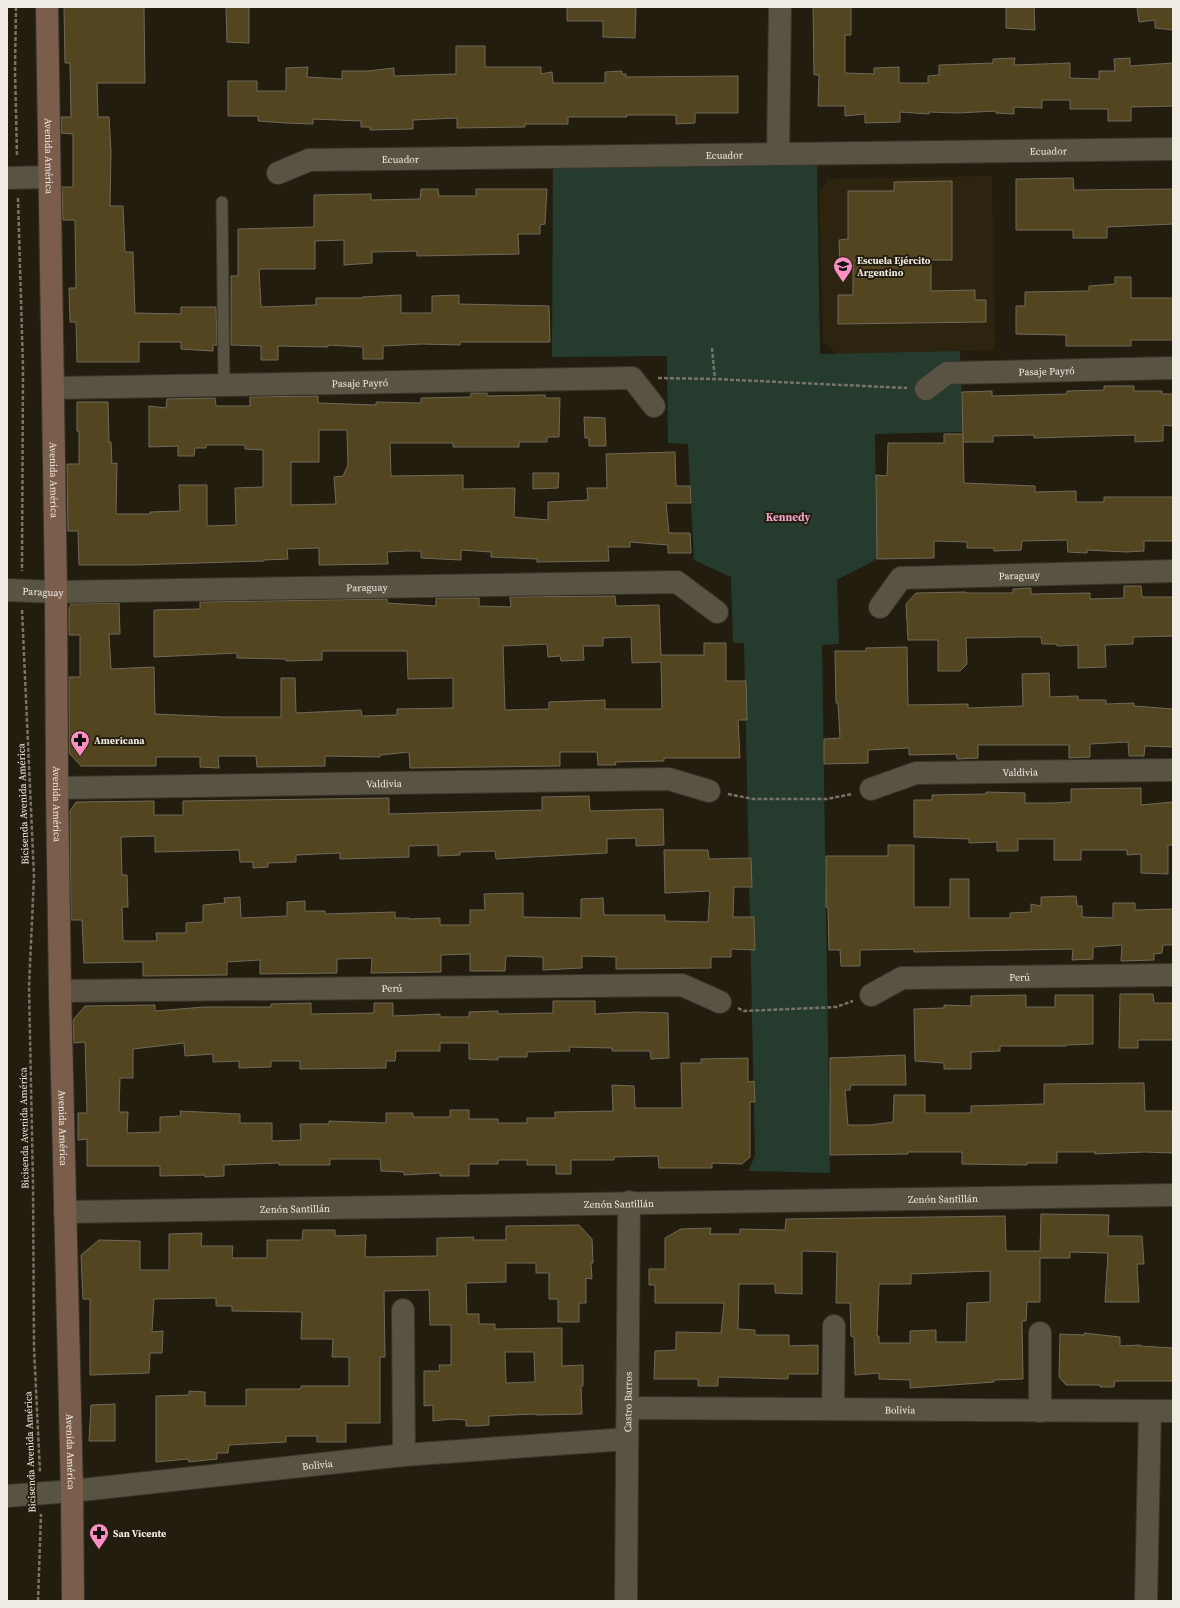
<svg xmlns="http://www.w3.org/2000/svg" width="1180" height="1608" viewBox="0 0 1180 1608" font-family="'Source Serif 4',serif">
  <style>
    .built { fill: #2c240f }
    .green { fill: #243b2e }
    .building { fill: #524520; stroke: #706a5a; fill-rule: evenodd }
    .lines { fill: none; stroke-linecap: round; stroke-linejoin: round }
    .service-casing { stroke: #3a352d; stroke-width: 13 }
    .minor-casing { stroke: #3a352d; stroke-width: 24 }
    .secondary-casing { stroke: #3a352d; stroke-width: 24 }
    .path { stroke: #787367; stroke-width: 2.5; stroke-dasharray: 4 2; stroke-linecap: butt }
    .service { stroke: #585343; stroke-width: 11 }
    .minor { stroke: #585343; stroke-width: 22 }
    .secondary { stroke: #7b5d4c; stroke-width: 22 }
    .labels { text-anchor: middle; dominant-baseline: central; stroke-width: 4; stroke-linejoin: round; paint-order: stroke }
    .street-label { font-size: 10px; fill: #f0ece3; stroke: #231d0f }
    .poi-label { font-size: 10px; font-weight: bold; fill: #f0ece3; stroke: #231d0f; text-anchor: start }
    .neighbourhood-label { font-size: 11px; font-weight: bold; fill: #f0a3c7; stroke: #231d0f }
  </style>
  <rect width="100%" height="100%" fill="#231d0f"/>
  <!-- built -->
  <polygon class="built" points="992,176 995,350 838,355 823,341 819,192 828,179"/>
  <!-- green -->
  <polygon class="green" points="817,163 820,354 960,351 963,432 875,434 877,559 837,580 839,644 822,645 830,1173 748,1171 755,1156 744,643 733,643 731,577 694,560 688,444 668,443 667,356 552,357 553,168"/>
  <!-- building -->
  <g class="building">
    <polygon points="64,7 144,7 145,83 97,83 98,117 109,117 111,152 110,206 123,206 125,252 133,252 135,313 181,314 181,307 216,307 217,345 213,345 213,351 181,349 181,342 139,342 139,362 77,362 76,322 70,322 69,288 76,288 75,220 63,220 62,187 73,187 73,134 61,133 61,117 71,117 70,63 65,63"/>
    <polygon points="226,7 249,7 249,43 227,42"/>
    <polygon points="567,7 636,7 635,38 603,37 603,21 567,21"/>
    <polygon points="813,7 851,7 851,35 845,35 845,73 874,74 874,68 899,67 899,83 928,83 928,76 939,75 939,65 993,63 993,59 1015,58 1014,65 1070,63 1070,78 1099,79 1099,71 1115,71 1114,59 1130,58 1130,66 1173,63 1173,106 1131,107 1131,121 1108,121 1108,109 1070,109 1070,100 1042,100 1042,108 1014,107 1014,114 996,113 996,111 958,113 929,112 929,114 900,112 900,122 865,123 865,114 845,116 845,106 818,106 819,75 814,75"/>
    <polygon points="1006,7 1034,7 1035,30 1006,28"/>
    <polygon points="1137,7 1173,7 1173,30 1155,28 1155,20 1139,22"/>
    <polygon points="456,46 485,46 485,67 541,67 541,74 552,72 553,83 605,83 605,72 622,71 622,74 626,74 626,77 738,76 738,113 695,113 695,123 676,124 676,115 626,115 627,117 568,117 568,124 525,124 525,127 457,128 457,118 413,120 413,129 370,130 370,127 361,127 361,121 313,119 313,124 286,123 258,121 258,116 228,116 228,81 257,81 257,91 286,91 286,68 308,67 307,77 342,79 342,71 368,71 394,68 394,76 456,74"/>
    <polygon points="1073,178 1074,190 1173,189 1173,224 1107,227 1107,238 1073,238 1073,230 1016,230 1016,179"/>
    <polygon points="952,181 952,260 931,260 931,291 975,290 975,300 986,300 986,322 838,324 838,295 853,295 853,264 840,264 839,240 848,239 848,191 894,191 894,182"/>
    <polygon points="421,189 438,189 439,196 476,196 476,189 547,189 545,224 540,225 540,234 518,234 519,254 417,256 417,251 372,252 372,263 344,265 344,240 315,241 315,269 259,269 261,307 316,305 316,298 362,298 362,297 401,295 401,313 432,313 432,296 459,295 459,304 549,306 550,342 460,342 460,345 422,344 383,346 383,359 363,359 363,347 328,345 328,347 278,346 278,360 261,360 261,346 231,345 231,276 238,276 238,229 314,227 314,195 371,194 371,200 420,199"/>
    <polygon points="1115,277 1131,277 1131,298 1173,298 1173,340 1131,340 1131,346 1066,346 1066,335 1016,334 1016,306 1025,306 1025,292 1089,291 1089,286 1115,284"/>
    <polygon points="1104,386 1134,386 1134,391 1162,391 1162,394 1173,394 1173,426 1163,425 1163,441 1135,442 1135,435 1034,438 1034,435 993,436 993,442 963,442 962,392 992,391 992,396 1067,394 1067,391 1104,390"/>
    <path d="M471 393H487V396L545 395 546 398H560L559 437H547V442H519V447H453V443H390L391 476 463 475V489L515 488 514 517 548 520V502L588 500 587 488H607L606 454 675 452 676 486H690L691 503H666L669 533H690L691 553H668V545L630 542V547H608L609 561 537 562V559L491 557V552L461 550V560L421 558V551H406L387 552 388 564 319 565V548L287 549 288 559 264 560V561L134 565H79L78 531H68L67 464H79V431H77V402H108L109 442H111L112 464 117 463 116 514H150V512L180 511 179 485H207V526L236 525 235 488 263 487V450L245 449V445H206V448H195L194 456H178V446L149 447V406L166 408 167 399 215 398 216 406H250V397L318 396V403L376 405V402L421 403V398L470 397ZM319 430H347L348 465 343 476 334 477 336 504 291 505V462H319Z"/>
    <polygon points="584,417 605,418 606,446 589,446 589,438 585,438"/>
    <polygon points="944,434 963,434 964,483 1035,486 1035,492 1076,491 1076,502 1104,502 1104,497 1173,497 1173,541 1144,541 1144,551 1126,552 1087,550 1087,553 1068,552 1067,540 1022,541 1021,550 994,551 994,548 967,548 967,542 934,541 934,558 877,559 876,475 887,476 888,443 944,443"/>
    <polygon points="533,473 559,473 558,488 533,489"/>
    <polygon points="1124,586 1141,586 1142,597 1173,597 1173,636 1133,637 1133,644 1105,645 1106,667 1078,668 1078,645 1057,646 1057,644 1042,644 1041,637 1021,637 966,638 967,664 960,671 938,671 938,640 908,640 906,604 916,593 966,592 966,593 1013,593 1013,589 1031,588 1031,594 1090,593 1090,599 1124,598"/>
    <path d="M615 596 616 606 659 605 661 655H704V643H726V681H746L747 720H738L740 758H664V761L615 762 616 765H598L597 752H560V766L410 768 409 752 380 755V757L325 756V766L257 767 256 756H218L219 768 200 767V757H156V766H81L69 753V677H80V635H69V608L71 604 119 603 120 634H109L111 669 154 667 155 714 223 717H281V678H295L296 713 361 710 362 716 397 715V709L453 708V678L408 679 407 651H322V660L286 661V659L237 658V653L154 657V610L200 609V602L387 599V603L436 606V598H479V606L511 607 510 597ZM631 637 632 663 661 662 662 709H605V700L549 702V709L505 710 503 646 547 644 548 657 560 656 561 661 584 660 583 646H603V638Z"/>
    <polygon points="907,647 908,705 968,704 968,708 1023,706 1022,674 1049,673 1050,697 1078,696 1078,700 1106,700 1106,704 1134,703 1134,706 1173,709 1173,747 1145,746 1144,756 1129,756 1128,742 1090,744 1090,757 1069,758 1069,745 978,745 978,758 957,759 956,754 909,755 909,748 868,750 868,763 824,764 824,739 840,738 838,703 836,703 835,651 866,651 866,648"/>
    <polygon points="1141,788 1141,805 1173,802 1173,845 1168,845 1168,874 1141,873 1141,854 1127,855 1127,850 1081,850 1081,860 1054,860 1054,839 1018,839 1018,851 997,851 997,842 969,843 969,839 914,837 914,800 932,800 932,795 986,794 986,792 1025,793 1025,803 1054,803 1071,802 1071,789"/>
    <polygon points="589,796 590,811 663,809 664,845 636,846 636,838 607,839 607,853 496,859 495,851 460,852 460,855 438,856 438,845 409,846 409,857 340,859 340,853 296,855 296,862 268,863 268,867 253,868 253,862 240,862 239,850 155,852 155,836 121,837 122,875 127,875 128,907 122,907 123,941 157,941 156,933 186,933 186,923 203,922 203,905 225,903 224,898 240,897 241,918 287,916 287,902 305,901 305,911 325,911 325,914 395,912 395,918 409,918 409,919 440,918 440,925 470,925 470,910 485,910 484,894 523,893 523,917 581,918 581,899 603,898 604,915 665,915 665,921 708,922 710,891 665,893 664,850 708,850 709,859 751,858 752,887 734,887 733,917 754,917 755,950 731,949 731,957 711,957 711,968 616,969 616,957 582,956 582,968 543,970 543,957 506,956 505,971 470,971 470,954 441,955 441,972 371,973 372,958 337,959 337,973 260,974 260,960 227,962 227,975 143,976 143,962 84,963 82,920 71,920 70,811 76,802 154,801 154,815 183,815 183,801 389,798 389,814 542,810 542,797"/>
    <polygon points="888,845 914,845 914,907 950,907 950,879 969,879 969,918 1010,918 1010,913 1031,912 1031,904 1041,906 1041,897 1076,896 1077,906 1082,906 1082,917 1113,918 1113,903 1135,903 1135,910 1173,909 1173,945 1163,945 1162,953 1154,954 1154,960 1121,961 1122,945 1093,947 1093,959 1072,960 1073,949 914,952 914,949 860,950 860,966 841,966 840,950 829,950 828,907 826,907 826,856 888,856"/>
    <polygon points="1120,994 1153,994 1154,1003 1173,1003 1173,1040 1138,1040 1138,1048 1119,1048"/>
    <polygon points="1026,995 1026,1007 1055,1007 1055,995 1093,995 1093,1044 1066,1045 1066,1046 1000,1046 1000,1051 971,1052 971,1069 944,1069 944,1063 915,1061 914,1009 944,1008 944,1005 971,1006 971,996"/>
    <polygon points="553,1001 595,1001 595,1014 637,1012 668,1013 669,1058 651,1059 650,1051 612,1051 612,1048 569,1047 570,1051 527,1052 527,1057 498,1057 498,1060 469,1059 469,1043 440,1043 440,1051 396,1051 395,1061 386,1061 386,1068 300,1069 300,1061 271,1061 271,1067 239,1068 239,1061 213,1062 213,1054 185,1056 184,1043 133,1049 133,1078 120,1078 119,1112 128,1112 127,1133 160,1132 160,1117 181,1116 180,1111 240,1114 240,1123 272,1123 272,1141 301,1140 300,1124 329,1124 329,1121 386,1123 386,1113 413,1113 413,1117 450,1117 450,1110 469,1110 469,1119 498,1119 498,1123 527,1123 527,1118 555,1118 555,1112 613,1111 612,1085 634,1086 635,1108 682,1108 681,1063 701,1063 701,1059 748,1058 748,1082 754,1081 755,1102 750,1102 750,1157 742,1164 712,1163 712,1168 659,1168 658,1156 614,1157 614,1160 571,1160 571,1174 556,1174 556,1165 527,1165 527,1160 498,1160 498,1164 469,1164 469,1176 440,1176 440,1173 404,1175 404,1172 381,1171 380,1159 330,1159 330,1165 279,1165 279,1163 224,1165 224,1176 205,1177 205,1175 160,1176 160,1166 87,1166 87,1139 78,1140 78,1113 87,1113 85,1042 74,1043 73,1020 85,1006 155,1005 155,1011 204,1007 271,1007 271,1004 311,1003 311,1014 374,1013 374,1003 393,1003 393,1016 440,1014 440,1017 469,1017 469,1012 498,1011 498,1014 553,1013"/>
    <polygon points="905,1055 906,1085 851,1085 850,1090 845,1090 848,1125 870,1125 893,1122 894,1095 925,1095 925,1113 971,1113 971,1106 1044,1104 1044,1084 1144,1083 1145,1111 1172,1111 1173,1153 1145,1152 1095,1154 1095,1152 1057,1152 1057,1163 1027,1163 1027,1165 962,1164 962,1152 908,1152 908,1154 830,1155 830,1058"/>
    <path d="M1041 1214 1109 1215 1108 1236H1142L1144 1264H1137L1139 1302H1105L1108 1253 1070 1252V1258H1040V1302H1027L1026 1321H1022L1023 1379 994 1380V1382L910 1388V1380L879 1379V1373L855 1375 854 1337 851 1336 850 1303H836L837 1252 802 1251V1294L775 1293V1284H739L738 1329 755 1330V1335H789V1346L818 1345V1374H788V1379L718 1377V1386H698V1379H654L655 1351 676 1350V1332L721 1333 724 1303H655V1285H649V1269H665V1238L681 1229 711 1228 710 1234H740V1229L785 1230 786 1219 1005 1216 1006 1251H1040ZM990 1271V1302L967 1303 966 1342H936V1330L910 1331V1343H879V1336H877L879 1284H911V1274Z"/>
    <path d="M579 1225 592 1239 593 1263H591L592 1279 586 1278V1303H579V1322H558V1299H549V1273H536V1263H506V1282L466 1283 467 1314H479V1324H495V1329L562 1328V1366L583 1365V1386H581L582 1414 536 1415V1414L489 1416V1425L476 1426H466V1420L451 1419 433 1421V1405L424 1406V1371H440L439 1365H451V1325H430L429 1290 384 1291 385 1357H380V1423H346V1442H317V1436H286V1442L229 1445 228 1453H217V1459L189 1462 188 1459 156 1462V1396L189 1395V1391L205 1392V1406H246V1389H301V1386H349V1357H332L333 1339H301L302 1312 232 1311V1306H216V1298L154 1299 152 1332 163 1331 162 1353H150L149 1373 90 1375V1299H83L81 1255 99 1240 140 1241V1270H169V1234L202 1233 201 1246H233L232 1258H267V1240H302L303 1230H335V1236L366 1235 365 1257 437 1256V1238L474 1237 473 1240H506V1226ZM505 1352H534L535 1382 506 1383Z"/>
    <polygon points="1084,1333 1120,1337 1120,1346 1140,1345 1140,1346 1173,1348 1173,1381 1115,1381 1114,1387 1100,1387 1100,1385 1066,1385 1059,1377 1060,1334 1084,1335"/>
    <polygon points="115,1404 115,1441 89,1441 91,1405"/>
  </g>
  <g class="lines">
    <!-- service casing -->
    <g class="service-casing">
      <polyline id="service" points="222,202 224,385"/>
    </g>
    <!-- minor casing -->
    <g class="minor-casing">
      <g id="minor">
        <polyline points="778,154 780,7"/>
        <path id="s1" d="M278 173 309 160 1173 149"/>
        <polyline points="7,178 49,177"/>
        <path id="s2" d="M53 388 632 378 654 406"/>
        <path id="s3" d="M926 389 947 373 1173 368"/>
        <path id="s4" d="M7 590 56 592 677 582 717 612"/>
        <path id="s5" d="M880 607 901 578 1173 571"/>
        <path id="s6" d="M57 788 669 779 709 791"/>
        <path id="s7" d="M871 789 916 773 1173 770"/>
        <path id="s8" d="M60 991 682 985 720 1002"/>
        <path id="s9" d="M871 995 902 978 1173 975"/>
        <path id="s10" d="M65 1212 1173 1195"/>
        <polyline points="403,1310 404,1455"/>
        <path id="s11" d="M628 1408 1173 1411"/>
        <polyline points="833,1409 834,1326"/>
        <polyline points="1040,1411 1040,1333"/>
        <path id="s12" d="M7 1496 72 1491 404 1455 627 1439"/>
        <path id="s13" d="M626 1601 629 1202"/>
        <polyline points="1146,1601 1150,1411"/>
      </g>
    </g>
    <!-- secondary casing -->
    <g class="secondary-casing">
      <g id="secondary">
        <path id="s14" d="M47 7 56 592 57 788 60 991 72 1491 73 1601"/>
      </g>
    </g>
    <!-- path -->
    <g class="path">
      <polyline points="16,7 15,70 17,157"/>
      <polyline points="18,198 23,368 22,571"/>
      <polyline points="712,348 715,379"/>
      <polyline points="658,378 715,379 907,388"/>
      <polyline points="22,610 34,876 29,987 33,1183 34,1348 40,1473"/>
      <polyline points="728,794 753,799 827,799 852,794"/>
      <polyline points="738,1008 744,1011 836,1007 853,1001"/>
      <polyline points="38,1601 41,1514"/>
    </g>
    <!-- service -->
    <use href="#service" class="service"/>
    <!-- minor -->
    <use href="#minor" class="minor"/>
    <!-- secondary -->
    <use href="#secondary" class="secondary"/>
  </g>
  <!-- icons -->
  <defs>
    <g id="school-pin" transform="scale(1)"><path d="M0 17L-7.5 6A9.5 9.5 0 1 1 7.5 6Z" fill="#fb8fc4" stroke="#231d0f"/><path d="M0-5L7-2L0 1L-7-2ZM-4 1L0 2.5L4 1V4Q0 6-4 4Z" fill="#111"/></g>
    <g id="pharmacy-pin" transform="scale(1)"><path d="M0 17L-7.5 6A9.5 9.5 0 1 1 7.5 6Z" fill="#fb8fc4" stroke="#231d0f"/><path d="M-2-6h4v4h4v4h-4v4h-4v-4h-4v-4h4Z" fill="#111"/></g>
  </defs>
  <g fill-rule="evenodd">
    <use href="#school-pin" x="843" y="266"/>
    <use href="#pharmacy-pin" x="80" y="740"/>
    <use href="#pharmacy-pin" x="99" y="1533"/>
  </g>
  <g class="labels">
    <!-- street labels -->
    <g class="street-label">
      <text stroke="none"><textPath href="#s1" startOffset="773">Ecuador</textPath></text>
      <text stroke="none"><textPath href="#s1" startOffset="449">Ecuador</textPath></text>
      <text stroke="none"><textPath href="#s14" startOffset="149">Avenida América</textPath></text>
      <text stroke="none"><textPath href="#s1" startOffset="125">Ecuador</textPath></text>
      <text stroke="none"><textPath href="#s3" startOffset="126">Pasaje Payró</textPath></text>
      <text stroke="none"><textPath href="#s2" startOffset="307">Pasaje Payró</textPath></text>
      <text stroke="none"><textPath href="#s14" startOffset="473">Avenida América</textPath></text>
      <text stroke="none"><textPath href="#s5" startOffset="154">Paraguay</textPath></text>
      <text stroke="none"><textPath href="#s4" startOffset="360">Paraguay</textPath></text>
      <text stroke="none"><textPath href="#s4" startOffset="36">Paraguay</textPath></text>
      <text stroke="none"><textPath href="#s7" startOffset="152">Valdivia</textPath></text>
      <text stroke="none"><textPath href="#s6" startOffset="327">Valdivia</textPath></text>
      <text transform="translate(23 804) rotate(-92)">Bicisenda Avenida América</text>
      <text stroke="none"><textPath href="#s14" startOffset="797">Avenida América</textPath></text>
      <text stroke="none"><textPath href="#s9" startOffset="153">Perú</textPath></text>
      <text stroke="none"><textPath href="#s8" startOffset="332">Perú</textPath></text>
      <text transform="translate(24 1128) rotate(-91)">Bicisenda Avenida América</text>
      <text stroke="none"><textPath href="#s14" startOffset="1121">Avenida América</textPath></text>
      <text stroke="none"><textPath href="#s10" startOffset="878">Zenón Santillán</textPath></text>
      <text stroke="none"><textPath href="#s10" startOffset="554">Zenón Santillán</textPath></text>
      <text stroke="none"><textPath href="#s10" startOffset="230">Zenón Santillán</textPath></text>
      <text stroke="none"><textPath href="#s13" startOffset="199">Castro Barros</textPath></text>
      <text stroke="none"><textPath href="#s11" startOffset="272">Bolivia</textPath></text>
      <text transform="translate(30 1452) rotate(-92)">Bicisenda Avenida América</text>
      <text stroke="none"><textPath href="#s14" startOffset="1445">Avenida América</textPath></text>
      <text stroke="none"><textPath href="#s12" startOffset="312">Bolivia</textPath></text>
    </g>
    <!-- poi labels -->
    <g class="poi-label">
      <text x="857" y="260">Escuela Ejército<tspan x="857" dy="12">Argentino</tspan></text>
      <text x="94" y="740">Americana</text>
      <text x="113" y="1533">San Vicente</text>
    </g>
    <!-- neighbourhood labels -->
    <g class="neighbourhood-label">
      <text x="788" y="517">Kennedy</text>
    </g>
  </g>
  <!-- border -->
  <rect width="1180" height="1608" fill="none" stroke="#f0ece3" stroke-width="16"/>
</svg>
